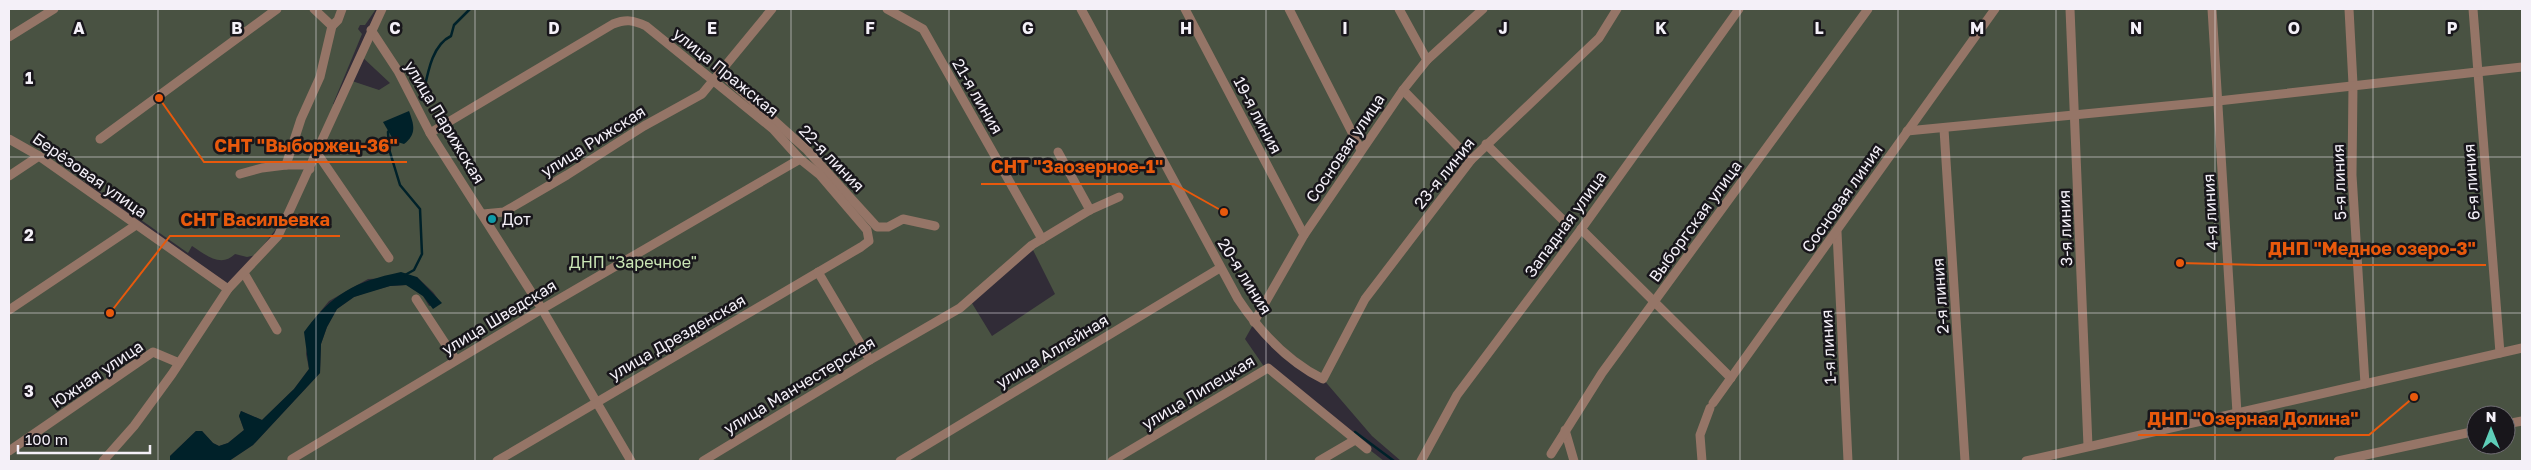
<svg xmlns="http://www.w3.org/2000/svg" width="2531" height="470" viewBox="0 0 2531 470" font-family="'Golos Text',sans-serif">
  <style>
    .green { fill: #495242; fill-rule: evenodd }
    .water { fill: #002129 }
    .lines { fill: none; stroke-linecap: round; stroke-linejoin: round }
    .stream { stroke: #002129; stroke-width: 2.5 }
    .street { stroke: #957567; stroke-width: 9 }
    .grid { fill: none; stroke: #f4f0f8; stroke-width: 1; stroke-opacity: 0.55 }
    .culture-dot { fill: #0f9aa8; stroke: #18161b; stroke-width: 2 }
    .labels { text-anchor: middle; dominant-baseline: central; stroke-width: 5; stroke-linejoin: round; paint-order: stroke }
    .street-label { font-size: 16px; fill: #f4f0f8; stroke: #18161b }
    .poi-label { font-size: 16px; fill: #f4f0f8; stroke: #18161b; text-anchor: start }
    .park-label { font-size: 16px; fill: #cbe7b6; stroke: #18161b }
    .grid-label { font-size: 16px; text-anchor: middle; font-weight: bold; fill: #f4f0f8; stroke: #18161b; stroke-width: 5; stroke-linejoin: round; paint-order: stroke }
    .leader { fill: none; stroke: #e8590c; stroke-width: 2 }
    .callout-dot { fill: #e8590c; stroke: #18161b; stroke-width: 2 }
    .callout-label { font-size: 18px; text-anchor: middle; font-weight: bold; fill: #e8590c; stroke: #18161b; stroke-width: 5; stroke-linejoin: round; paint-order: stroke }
  </style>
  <rect width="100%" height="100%" fill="#312c37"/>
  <!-- green -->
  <path class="green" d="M9 9H376L365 25H360L358 29 362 34 333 104 337 107 349 80 379 90 390 83 360 55 382 9H2522V461H1401L1372 436 1323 379 1254 323 1245 339 1265 368 1384 461H229L253 445 320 373 321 344 327 327 337 309 354 297 368 292 390 286 407 285 423 296 429 306 441 303 433 292 417 277 368 279 329 301 311 323 306 354 309 369 294 389 262 420 241 411 239 416 244 430 228 443 219 446 213 443 202 431H196L170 456V461H9V139L228 286 278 236 279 225 256 255 247 257 235 254C221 268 206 255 192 246L188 253 110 198 9 134ZM1031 246 1055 294 992 336 970 300ZM2476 415H2506V445H2476Z"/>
  <!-- water -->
  <g class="water">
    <path d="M409 111C414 125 417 134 404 144L394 141 383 122Z"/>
    <path d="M401 272 417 277 442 303 433 309 423 296 406 285 390 286 354 297 337 309 327 327 321 344 320 373 253 445 229 461H170V456L196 431H202L213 443 219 446 228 443 244 430 239 416 241 411 262 420 294 389 309 369 304 332C333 293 354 282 401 272Z"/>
  </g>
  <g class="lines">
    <!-- stream -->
    <g class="stream">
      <path d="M422 100C427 79 430 46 451 36L454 25 470 9"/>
      <polyline points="390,130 388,132 389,149 400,185 420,209 422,254 414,270 405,275"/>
      <polyline points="1355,432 1394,461"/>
    </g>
    <!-- street -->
    <g class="street">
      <polyline points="314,9 332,26"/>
      <polyline points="887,9 923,29 1042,239"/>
      <path d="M1081 9 1238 299C1260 332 1287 361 1323 379L1365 299 1471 160 1599 38 1617 9"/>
      <polyline points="1185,9 1304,235"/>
      <polyline points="1289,9 1361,150"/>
      <polyline points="1399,9 1427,60"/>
      <polyline points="2070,9 2088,446"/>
      <polyline points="2212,9 2237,413"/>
      <polyline points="2349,9 2353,84 2352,175 2365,384"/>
      <polyline points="2473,9 2500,353"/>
      <polyline points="371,30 398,71 430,133 542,309 631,461"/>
      <polyline points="9,37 54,9"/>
      <polyline points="719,71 807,150 877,227 888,227 903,219 935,226"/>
      <polyline points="1403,90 1471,160"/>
      <polyline points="1944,129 1965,461"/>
      <polyline points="1907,131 2218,101 2522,67"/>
      <path d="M430 133 613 24C626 19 633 20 646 26L773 129 800 159 820 175 867 230 869 241 861 247 497 461"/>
      <polyline points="9,139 39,156 228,289"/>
      <polyline points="100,139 277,9"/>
      <polyline points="1486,144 1566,223"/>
      <polyline points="1058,152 1090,210"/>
      <polyline points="317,153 389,258"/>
      <polyline points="286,165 306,165 310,169"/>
      <polyline points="240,174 262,168 286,165 301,119 320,77 332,26 338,20 342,9"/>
      <polyline points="9,176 39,156"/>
      <polyline points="483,214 504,212 567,175 644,126 702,94 772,9"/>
      <polyline points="1581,229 1731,378"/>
      <polyline points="1837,232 1848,461"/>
      <polyline points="818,272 870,360"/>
      <polyline points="244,273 277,330"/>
      <polyline points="416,299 456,360"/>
      <polyline points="9,310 136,225"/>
      <polyline points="1254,322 1304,235 1403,90 1427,60 1483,9"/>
      <polyline points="1713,403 1995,9"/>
      <polyline points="2506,424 2522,421"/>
      <polyline points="1565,430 1574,461"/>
      <polyline points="9,451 153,352 179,363"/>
      <polyline points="1551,454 1602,373 1868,9"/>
      <polyline points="103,461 134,426 172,374 228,289 278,236 382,9"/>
      <polyline points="293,461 292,459 542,309 800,159"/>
      <polyline points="703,461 870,360 960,308 1032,245 1090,210 1119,197"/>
      <polyline points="900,461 1220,268"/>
      <polyline points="1112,461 1268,368 1367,449"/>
      <polyline points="1319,461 1355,440"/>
      <polyline points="1421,461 1457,395 1582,228 1739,9"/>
      <polyline points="1702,461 1700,435 1710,408"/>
      <polyline points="2026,461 2522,348"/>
      <polyline points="2338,461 2476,431"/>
    </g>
  </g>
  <!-- grid -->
  <path class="grid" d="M158 9V461M316 9V461M475 9V461M633 9V461M791 9V461M949 9V461M1107 9V461M1266 9V461M1424 9V461M1582 9V461M1740 9V461M1898 9V461M2056 9V461M2215 9V461M2373 9V461M9 157H2522M9 313H2522"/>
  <!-- markers -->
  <circle class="culture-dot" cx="492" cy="219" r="5"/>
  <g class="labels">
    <!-- street labels -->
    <g class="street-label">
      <text transform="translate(726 72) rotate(39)">улица Пражская</text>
      <text transform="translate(978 96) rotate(60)">21-я линия</text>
      <text transform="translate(1258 115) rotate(62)">19-я линия</text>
      <text transform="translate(445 122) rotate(59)">улица Парижская</text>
      <text transform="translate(593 141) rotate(-32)">улица Рижская</text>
      <text transform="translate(1345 148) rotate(-56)">Сосновая улица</text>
      <text transform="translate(832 158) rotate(46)">22-я линия</text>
      <text transform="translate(1444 173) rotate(-51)">23-я линия</text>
      <text transform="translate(90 175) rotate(35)">Берёзовая улица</text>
      <text transform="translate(2339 182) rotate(-92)">5-я линия</text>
      <text transform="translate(2471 182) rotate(-94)">6-я линия</text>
      <text transform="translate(1842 198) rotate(-55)">Сосновая линия</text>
      <text transform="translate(2210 212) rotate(-93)">4-я линия</text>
      <text transform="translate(1695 221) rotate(-54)">Выборгская улица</text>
      <text transform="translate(1565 224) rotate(-54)">Западная улица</text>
      <text transform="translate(2065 228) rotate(-92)">3-я линия</text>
      <text transform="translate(1245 276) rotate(58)">20-я линия</text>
      <text transform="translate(1940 296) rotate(-94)">2-я линия</text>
      <text transform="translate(499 317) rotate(-31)">улица Шведская</text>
      <text transform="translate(677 337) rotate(-30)">улица Дрезденская</text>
      <text transform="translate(1828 347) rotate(-93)">1-я линия</text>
      <text transform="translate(1052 351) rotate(-31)">улица Аллейная</text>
      <text transform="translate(97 374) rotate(-34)">Южная улица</text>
      <text transform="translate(799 385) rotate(-31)">улица Манчестерская</text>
      <text transform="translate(1198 392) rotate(-31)">улица Липецкая</text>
    </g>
    <!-- poi labels -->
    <g class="poi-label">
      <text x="502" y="219">Дот</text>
    </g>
    <!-- park labels -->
    <g class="park-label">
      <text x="633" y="262">ДНП "Заречное"</text>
    </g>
  </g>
  <g class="grid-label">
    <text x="79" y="34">A</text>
    <text x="237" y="34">B</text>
    <text x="395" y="34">C</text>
    <text x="554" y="34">D</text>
    <text x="712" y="34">E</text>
    <text x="870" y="34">F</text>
    <text x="1028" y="34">G</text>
    <text x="1186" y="34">H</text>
    <text x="1345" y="34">I</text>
    <text x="1503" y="34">J</text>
    <text x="1661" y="34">K</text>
    <text x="1819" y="34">L</text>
    <text x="1977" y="34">M</text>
    <text x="2136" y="34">N</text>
    <text x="2294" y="34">O</text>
    <text x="2452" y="34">P</text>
    <text x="29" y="84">1</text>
    <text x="29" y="241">2</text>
    <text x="29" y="397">3</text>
  </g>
  <!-- callouts -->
  <path class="leader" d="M159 98L204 162H407M1224 212L1174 184H981M110 313L170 236H340M2180 263L2259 265H2486M2414 397L2369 435H2138"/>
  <g class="callout-dot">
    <circle cx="159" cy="98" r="5"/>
    <circle cx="1224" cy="212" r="5"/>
    <circle cx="110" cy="313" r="5"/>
    <circle cx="2180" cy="263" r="5"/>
    <circle cx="2414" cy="397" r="5"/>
  </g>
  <g class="callout-label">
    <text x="306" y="152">СНТ "Выборжец-36"</text>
    <text x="1077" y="173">СНТ "Заозерное-1"</text>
    <text x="255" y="226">СНТ Васильевка</text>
    <text x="2372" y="255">ДНП "Медное озеро-3"</text>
    <text x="2253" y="425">ДНП "Озерная Долина"</text>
  </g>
  <!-- border -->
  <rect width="2531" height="470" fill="none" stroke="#f4f0f8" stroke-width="20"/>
  <!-- north arrow -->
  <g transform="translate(2491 430)"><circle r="24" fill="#18161b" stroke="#706d73"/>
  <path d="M0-4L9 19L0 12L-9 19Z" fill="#5eceb8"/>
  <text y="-8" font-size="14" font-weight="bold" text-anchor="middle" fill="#f4f0f8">N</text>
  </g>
  <!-- scale -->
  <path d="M18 445v8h132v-8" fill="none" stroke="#f4f0f8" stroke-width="2.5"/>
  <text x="25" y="445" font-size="15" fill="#f4f0f8" stroke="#18161b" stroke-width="4" paint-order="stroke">100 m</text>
</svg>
